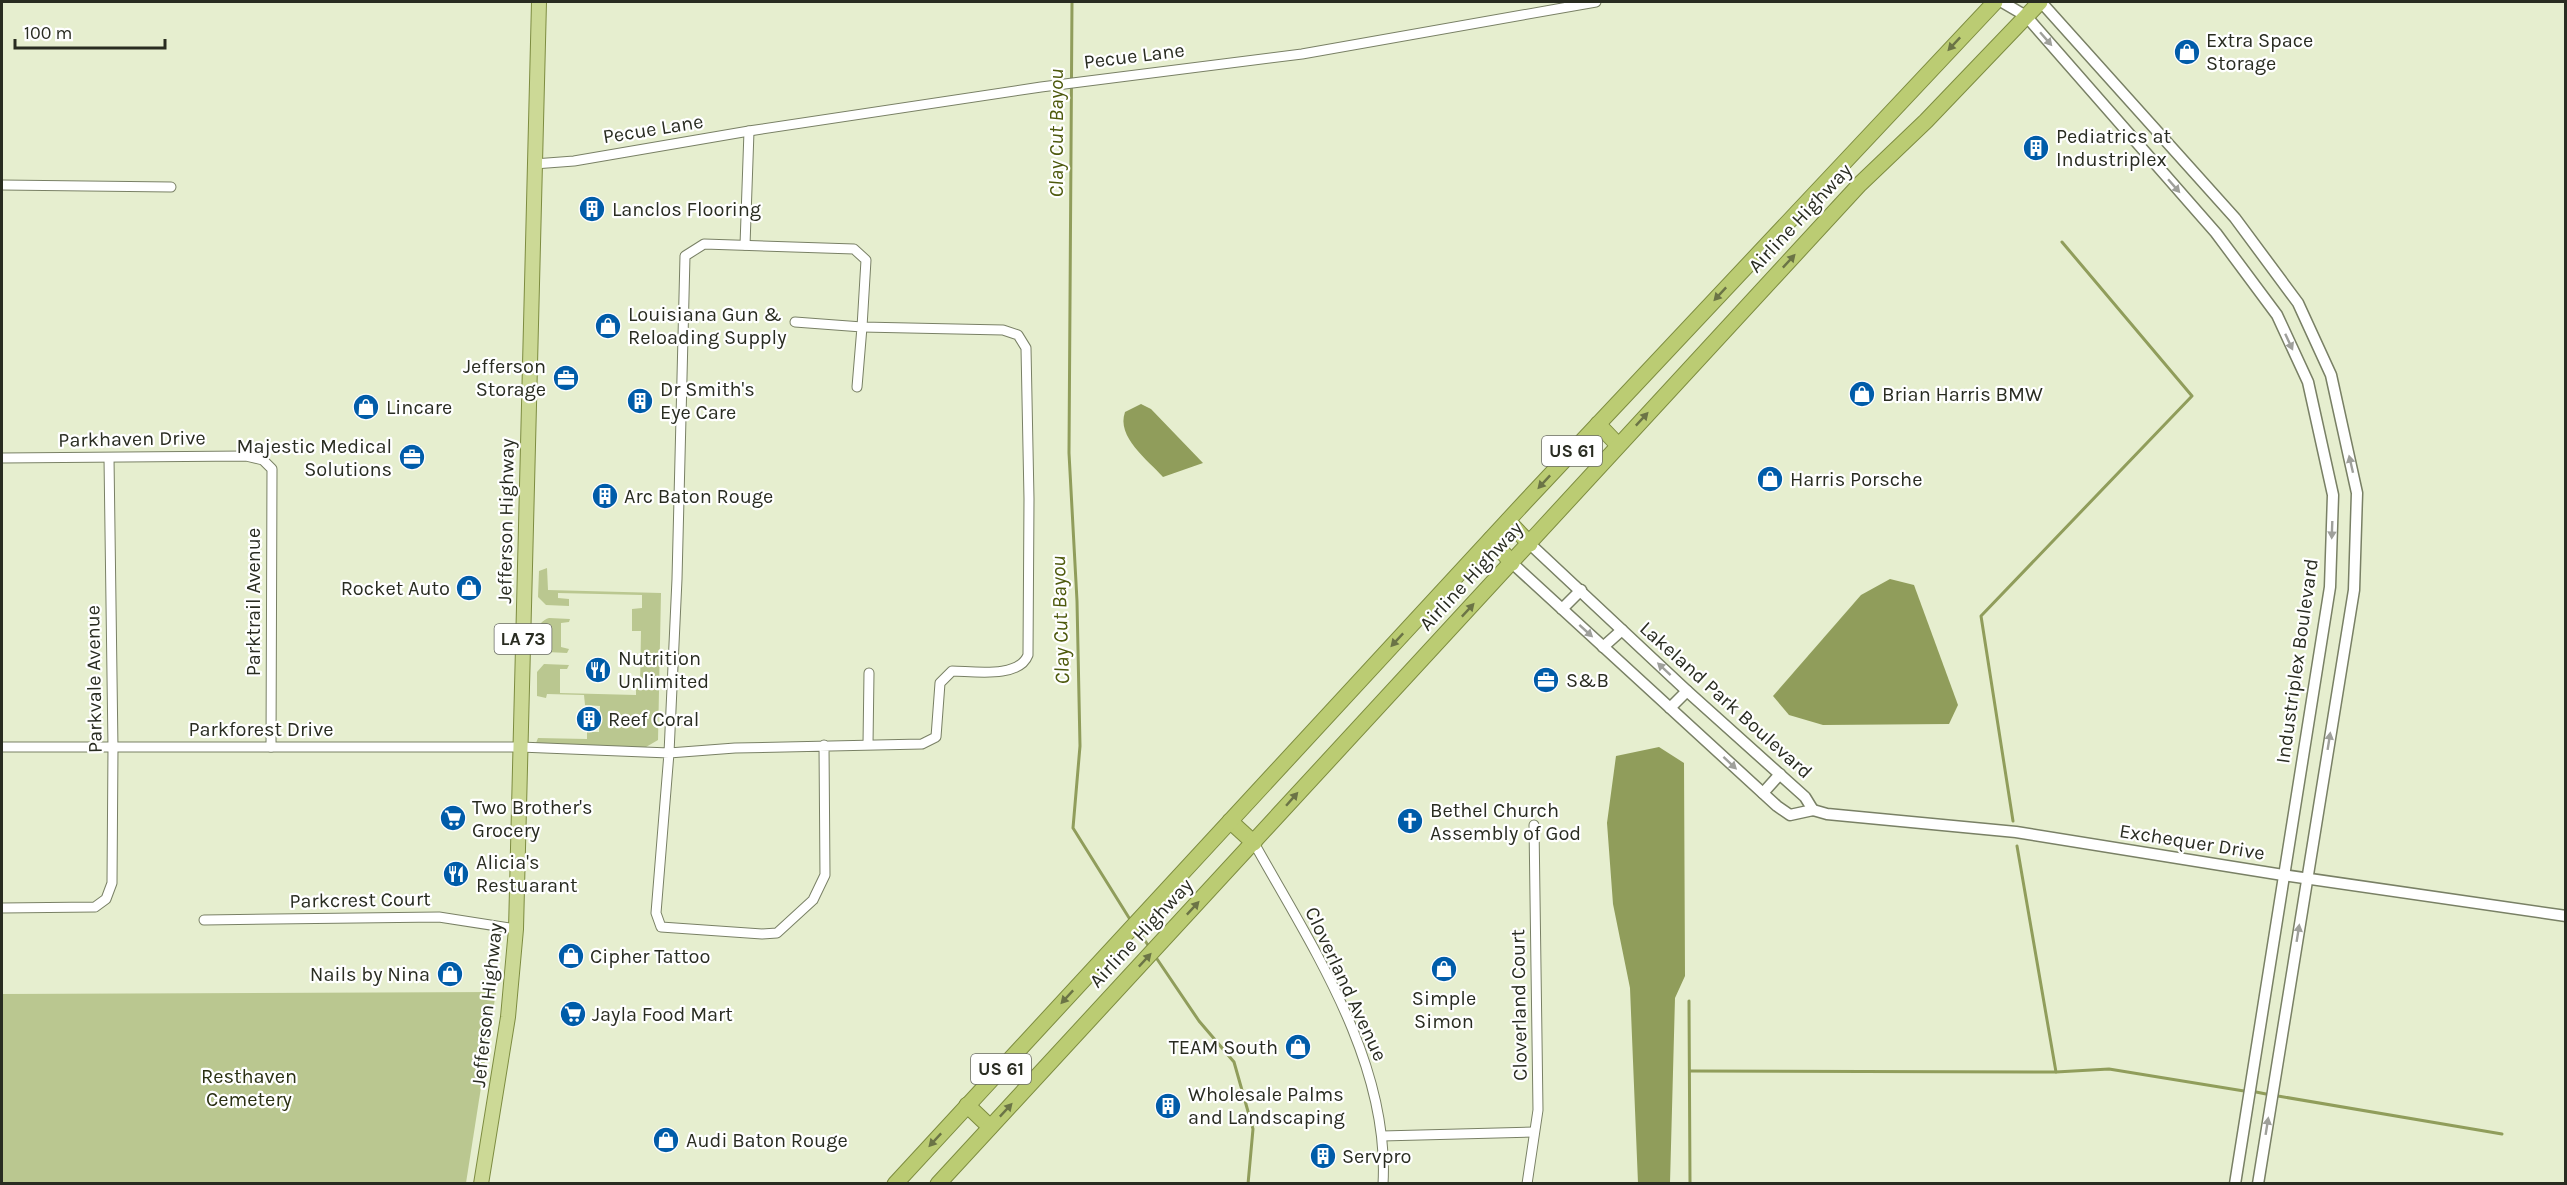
<svg xmlns="http://www.w3.org/2000/svg" width="2567" height="1185" viewBox="0 0 2567 1185" font-family="Karla,sans-serif">
  <style>
    .green { fill: #bac790 }
    .water { fill: #909d5b }
    .lines { fill: none; stroke-linecap: round; stroke-linejoin: round }
    .stream { stroke: #909d5b; stroke-width: 3 }
    .minor-casing { stroke: #798065; stroke-width: 11 }
    .tertiary-casing { stroke: #798065; stroke-width: 13 }
    .primary-casing { stroke: #7d8c40; stroke-width: 16 }
    .trunk-casing { stroke: #7d8c40; stroke-width: 17 }
    .minor { stroke: #fff; stroke-width: 9 }
    .tertiary { stroke: #fff; stroke-width: 10 }
    .primary { stroke: #ccd996; stroke-width: 14 }
    .trunk { stroke: #bbcc73; stroke-width: 15 }
    .oneway { fill: #9fa09b }
    .oneway2 { fill: #6b7446 }
    .labels { text-anchor: middle; dominant-baseline: central; stroke-width: 4.5; stroke-linejoin: round; paint-order: stroke }
    .shield { fill: #fff; stroke: #696b64; stroke-width: 1.5 }
    .shield-label { font-size: 18px; font-weight: bold; fill: #292c21 }
    .poi-label { font-size: 20px; fill: #292c21; stroke: #fff; text-anchor: start }
    .street-label { font-size: 20px; fill: #292c21; stroke: #fff }
    .park-label { font-size: 20px; fill: #292f11; stroke: #fff }
    .water-label { font-size: 21px; font-style: italic; fill: #4d590c; stroke: #fff }
  </style>
  <rect width="100%" height="100%" fill="#e6eecf"/>
  <!-- green -->
  <g class="green">
    <polygon points="547,568 548,590 661,593 658,740 646,747 587,747 536,743 538,738 587,739 587,732 599,732 600,706 585,705 584,695 547,694 546,698 537,696 537,672 544,664 569,665 567,669 560,669 560,693 636,695 636,688 640,687 641,631 632,631 632,609 642,608 642,595 558,593 558,598 569,599 569,606 546,605 538,597 539,571"/>
    <path d="M549 618 570 619 569 622 561 623V647L569 649 567 653 547 652 539 646C536 635 536 622 549 618Z"/>
    <polygon points="496,992 466,1183 2,1183 2,994"/>
  </g>
  <!-- water -->
  <g class="water">
    <path d="M1141 404 1151 409 1203 463 1163 477C1148 460 1116 437 1125 412Z"/>
    <polygon points="1890,579 1914,585 1958,705 1949,724 1823,725 1789,715 1773,696 1861,595"/>
    <polygon points="1659,747 1684,763 1685,976 1675,998 1670,1183 1638,1183 1630,988 1613,904 1607,823 1616,756"/>
  </g>
  <g class="lines">
    <!-- stream -->
    <g class="stream">
      <polyline points="1072,2 1069,453 1077,601 1080,746 1073,828 1131,921"/>
      <polyline points="2013,821 1981,616 2192,396 2062,242"/>
      <polyline points="1137,929 1150,948"/>
      <polyline points="1155,956 1199,1021 1234,1062 1253,1129 1248,1184"/>
      <polyline points="1689,1001 1690,1184"/>
      <polyline points="1690,1071 2056,1072 2017,846"/>
      <polyline points="2056,1072 2109,1069 2244,1091"/>
      <polyline points="2256,1092 2266,1094"/>
      <polyline points="2278,1096 2502,1134"/>
    </g>
    <!-- minor casing -->
    <g class="minor-casing">
      <g id="minor">
        <polyline points="534,164 574,161 749,131 1041,87 1302,54 1596,2"/>
        <polyline points="2,185 171,187"/>
        <polyline points="745,245 749,131"/>
        <polyline points="795,322 862,327 857,387"/>
        <polyline points="2,458 246,456 263,460 272,469 271,747"/>
        <polyline points="868,744 869,673"/>
        <path d="M2 747H520L669 753 735 748 922 744 936 737 940 683 952 671C972 671 1019 679 1028 655L1029 499 1026 348 1018 335 1003 330 862 327 866 260 854 249 704 244 685 256 677 579 669 753 656 913 661 927 762 934 777 933 813 900 825 875 824 745"/>
        <path d="M1254 843C1311 945 1390 1062 1383 1184"/>
        <polyline points="2,908 95,907 106,899 112,883 113,748 109,458"/>
        <polyline points="204,920 439,917 516,929"/>
        <polyline points="1382,1136 1534,1132"/>
        <polyline points="1527,1184 1538,1110 1534,825"/>
      </g>
    </g>
    <!-- tertiary casing -->
    <g class="tertiary-casing">
      <g id="tertiary">
        <polyline points="2002,2 2026,16 2216,233 2277,315 2308,382 2333,495 2330,587 2235,1184"/>
        <polyline points="2041,2 2235,218 2298,303 2331,375 2357,493 2354,590 2258,1184"/>
        <polyline points="1530,544 1687,691 1805,797 1813,810"/>
        <polyline points="1512,563 1777,806 1790,815 1813,810"/>
        <polyline points="1562,609 1581,590"/>
        <polyline points="1603,647 1622,630"/>
        <polyline points="1670,708 1687,691"/>
        <polyline points="1763,793 1780,774"/>
        <polyline points="1813,810 1827,814 2016,832 2283,875 2566,916"/>
      </g>
    </g>
    <!-- primary casing -->
    <g class="primary-casing">
      <polyline id="primary" points="481,1184 508,1017 516,929 539,2"/>
    </g>
    <!-- trunk casing -->
    <g class="trunk-casing">
      <g id="trunk">
        <polyline points="1598,424 1618,445"/>
        <polyline points="1508,521 1530,544"/>
        <polyline points="1491,539 1512,563"/>
        <polyline points="1230,821 1254,843"/>
        <polyline points="967,1105 990,1127"/>
        <polyline points="895,1184 1524,503 1995,2"/>
        <polyline points="938,1184 1860,184 1926,121 2040,2"/>
      </g>
    </g>
    <!-- minor -->
    <use href="#minor" class="minor"/>
    <!-- tertiary -->
    <use href="#tertiary" class="tertiary"/>
    <!-- primary -->
    <use href="#primary" class="primary"/>
    <!-- trunk -->
    <use href="#trunk" class="trunk"/>
  </g>
  <!-- one-way arrows -->
  <defs><path id="oneway-solid" d="M-6-.8H1V-3.2L6.5 0L1 3.2V.8H-6Z" transform="scale(1.5)"/></defs>
  <g class="oneway">
    <use href="#oneway-solid" transform="translate(2046 39) rotate(49)"/>
    <use href="#oneway-solid" transform="translate(2174 186) rotate(49)"/>
    <use href="#oneway-solid" transform="translate(2289 342) rotate(65)"/>
    <use href="#oneway-solid" transform="translate(2351 464) rotate(-103)"/>
    <use href="#oneway-solid" transform="translate(2332 530) rotate(92)"/>
    <use href="#oneway-solid" transform="translate(1586 631) rotate(42)"/>
    <use href="#oneway-solid" transform="translate(1664 669) rotate(-137)"/>
    <use href="#oneway-solid" transform="translate(2329 741) rotate(-81)"/>
    <use href="#oneway-solid" transform="translate(1730 763) rotate(43)"/>
    <use href="#oneway-solid" transform="translate(2298 933) rotate(-81)"/>
    <use href="#oneway-solid" transform="translate(2267 1126) rotate(-81)"/>
  </g>
  <g class="oneway2">
    <use href="#oneway-solid" transform="translate(1954 44) rotate(133)"/>
    <use href="#oneway-solid" transform="translate(1789 261) rotate(-47)"/>
    <use href="#oneway-solid" transform="translate(1720 294) rotate(133)"/>
    <use href="#oneway-solid" transform="translate(1642 419) rotate(-47)"/>
    <use href="#oneway-solid" transform="translate(1544 482) rotate(133)"/>
    <use href="#oneway-solid" transform="translate(1468 610) rotate(-47)"/>
    <use href="#oneway-solid" transform="translate(1397 640) rotate(133)"/>
    <use href="#oneway-solid" transform="translate(1292 799) rotate(-49)"/>
    <use href="#oneway-solid" transform="translate(1193 908) rotate(-47)"/>
    <use href="#oneway-solid" transform="translate(1145 960) rotate(-47)"/>
    <use href="#oneway-solid" transform="translate(1067 997) rotate(133)"/>
    <use href="#oneway-solid" transform="translate(1006 1110) rotate(-47)"/>
    <use href="#oneway-solid" transform="translate(935 1140) rotate(133)"/>
  </g>
  <!-- icons -->
  <defs>
    <g id="shop-disc" transform="scale(1.35)"><circle r="9.5" fill="#005ca9" stroke="#fff"/><path d="M-5-2.5h2.3a2.7 3.5 0 0 1 5.4 0H5L5.5 6h-11ZM-1.5-2.5h3a1.5 2.3 0 0 0-3 0Z" fill="#fff"/></g>
    <g id="building-disc" transform="scale(1.35)"><circle r="9.5" fill="#005ca9" stroke="#fff"/><path d="M-4-6H4V6H1V3H-1V6H-4ZM-2.5-4.3h1.7v1.8h-1.7ZM.8-4.3h1.7v1.8H.8ZM-2.5-1h1.7V.8h-1.7ZM.8-1h1.7V.8H.8Z" fill="#fff"/></g>
    <g id="office-disc" transform="scale(1.35)"><circle r="9.5" fill="#005ca9" stroke="#fff"/><path d="M-6-3h4V-5.5h4V-3h4V5H-6ZM-1-4.5V-3h2v-1.5ZM-6 0V1H6V0Z" fill="#fff"/></g>
    <g id="restaurant-disc" transform="scale(1.35)"><circle r="9.5" fill="#005ca9" stroke="#fff"/><path d="M-5-6h1v4h1v-4h1v4h1v-4h1v5L-1.5 .5V6h-2V.5L-5-1ZM5-6V6H3V1.5H1.5Q1.5-4 5-6Z" fill="#fff"/></g>
    <g id="supermarket-disc" transform="scale(1.35)"><circle r="9.5" fill="#005ca9" stroke="#fff"/><path d="M-6-5.5h2.5l.6 2H6L4.5 2H-2.5L-4.4-4H-6ZM-1.5 3.2a1.3 1.3 0 1 0 .1 0ZM3 3.2a1.3 1.3 0 1 0 .1 0Z" fill="#fff"/></g>
    <g id="church-disc" transform="scale(1.35)"><circle r="9.5" fill="#005ca9" stroke="#fff"/><path d="M-1.2-6h2.4v3.5h3.3v2.4h-3.3V6h-2.4V-.1h-3.3v-2.4h3.3Z" fill="#fff"/></g>
  </defs>
  <g fill-rule="evenodd">
    <use href="#shop-disc" x="2187" y="52"/>
    <use href="#building-disc" x="2036" y="148"/>
    <use href="#building-disc" x="592" y="209"/>
    <use href="#shop-disc" x="608" y="326"/>
    <use href="#office-disc" x="566" y="378"/>
    <use href="#shop-disc" x="1862" y="394"/>
    <use href="#building-disc" x="640" y="401"/>
    <use href="#shop-disc" x="366" y="407"/>
    <use href="#office-disc" x="412" y="457"/>
    <use href="#shop-disc" x="1770" y="479"/>
    <use href="#building-disc" x="605" y="496"/>
    <use href="#shop-disc" x="469" y="588"/>
    <use href="#restaurant-disc" x="598" y="670"/>
    <use href="#office-disc" x="1546" y="680"/>
    <use href="#building-disc" x="589" y="719"/>
    <use href="#supermarket-disc" x="453" y="818"/>
    <use href="#church-disc" x="1410" y="821"/>
    <use href="#restaurant-disc" x="456" y="874"/>
    <use href="#shop-disc" x="571" y="956"/>
    <use href="#shop-disc" x="1444" y="969"/>
    <use href="#shop-disc" x="450" y="974"/>
    <use href="#supermarket-disc" x="573" y="1014"/>
    <use href="#shop-disc" x="1298" y="1047"/>
    <use href="#building-disc" x="1168" y="1106"/>
    <use href="#shop-disc" x="666" y="1140"/>
    <use href="#building-disc" x="1323" y="1156"/>
  </g>
  <g class="labels">
    <!-- shield labels -->
    <g class="shield">
      <rect x="1542" y="436" width="60" height="30" rx="4.5"/>
      <rect x="494.5" y="624" width="57" height="30" rx="4.5"/>
      <rect x="971" y="1054" width="60" height="30" rx="4.5"/>
    </g>
    <g class="shield-label">
      <text x="1572" y="451">US 61</text>
      <text x="523" y="639">LA 73</text>
      <text x="1001" y="1069">US 61</text>
    </g>
    <!-- poi labels -->
    <g class="poi-label">
      <text x="2206" y="40">Extra Space<tspan x="2206" dy="23">Storage</tspan></text>
      <text x="2056" y="136">Pediatrics at<tspan x="2056" dy="23">Industriplex</tspan></text>
      <text x="612" y="209">Lanclos Flooring</text>
      <text x="628" y="314">Louisiana Gun &amp;<tspan x="628" dy="23">Reloading Supply</tspan></text>
      <text x="546" y="366" text-anchor="end">Jefferson<tspan x="546" dy="23">Storage</tspan></text>
      <text x="660" y="389">Dr Smith's<tspan x="660" dy="23">Eye Care</tspan></text>
      <text x="1882" y="394">Brian Harris BMW</text>
      <text x="386" y="407">Lincare</text>
      <text x="392" y="446" text-anchor="end">Majestic Medical<tspan x="392" dy="23">Solutions</tspan></text>
      <text x="1790" y="479">Harris Porsche</text>
      <text x="624" y="496">Arc Baton Rouge</text>
      <text x="450" y="588" text-anchor="end">Rocket Auto</text>
      <text x="618" y="658">Nutrition<tspan x="618" dy="23">Unlimited</tspan></text>
      <text x="1566" y="680">S&amp;B</text>
      <text x="608" y="719">Reef Coral</text>
      <text x="472" y="807">Two Brother's<tspan x="472" dy="23">Grocery</tspan></text>
      <text x="1430" y="810">Bethel Church<tspan x="1430" dy="23">Assembly of God</tspan></text>
      <text x="476" y="862">Alicia's<tspan x="476" dy="23">Restuarant</tspan></text>
      <text x="590" y="956">Cipher Tattoo</text>
      <text x="430" y="974" text-anchor="end">Nails by Nina</text>
      <text x="1444" y="998" text-anchor="middle">Simple<tspan x="1444" dy="23">Simon</tspan></text>
      <text x="592" y="1014">Jayla Food Mart</text>
      <text x="1278" y="1047" text-anchor="end">TEAM South</text>
      <text x="1188" y="1094">Wholesale Palms<tspan x="1188" dy="23">and Landscaping</tspan></text>
      <text x="686" y="1140">Audi Baton Rouge</text>
      <text x="1342" y="1156">Servpro</text>
    </g>
    <!-- street labels -->
    <g class="street-label">
      <text transform="translate(1134 56) rotate(-7)">Pecue Lane</text>
      <text transform="translate(653 129) rotate(-9)">Pecue Lane</text>
      <text transform="translate(1800 218) rotate(-47)">Airline Highway</text>
      <text transform="translate(132 439) rotate(-1)">Parkhaven Drive</text>
      <text transform="translate(506 521) rotate(-89)">Jefferson Highway</text>
      <text transform="translate(1471 576) rotate(-47)">Airline Highway</text>
      <text transform="translate(253 602) rotate(-90)">Parktrail Avenue</text>
      <text transform="translate(2297 661) rotate(-82)">Industriplex Boulevard</text>
      <text transform="translate(94 679) rotate(-91)">Parkvale Avenue</text>
      <text transform="translate(1726 700) rotate(42)">Lakeland Park Boulevard</text>
      <text x="261" y="729">Parkforest Drive</text>
      <text transform="translate(2192 842) rotate(9)">Exchequer Drive</text>
      <text transform="translate(360 900) rotate(-1)">Parkcrest Court</text>
      <text transform="translate(1141 933) rotate(-47)">Airline Highway</text>
      <text transform="translate(1346 984) rotate(65)">Cloverland Avenue</text>
      <text transform="translate(487 1005) rotate(-84)">Jefferson Highway</text>
      <text transform="translate(1519 1005) rotate(-91)">Cloverland Court</text>
    </g>
    <!-- park labels -->
    <g class="park-label">
      <text x="249" y="1076">Resthaven<tspan x="249" dy="23">Cemetery</tspan></text>
    </g>
    <!-- water labels -->
    <g class="water-label">
      <text transform="translate(1056 133) rotate(-90)">Clay Cut Bayou</text>
      <text transform="translate(1060 620) rotate(-92)">Clay Cut Bayou</text>
    </g>
  </g>
  <!-- border -->
  <rect width="2567" height="1185" fill="none" stroke="#292c21" stroke-width="6"/>
  <!-- scale -->
  <path d="M15 39v9h150v-9" fill="none" stroke="#292c21" stroke-width="3"/>
  <text x="24" y="39" font-size="18" fill="#292c21" stroke="#ffffff" stroke-width="4.5" paint-order="stroke">100 m</text>
</svg>
